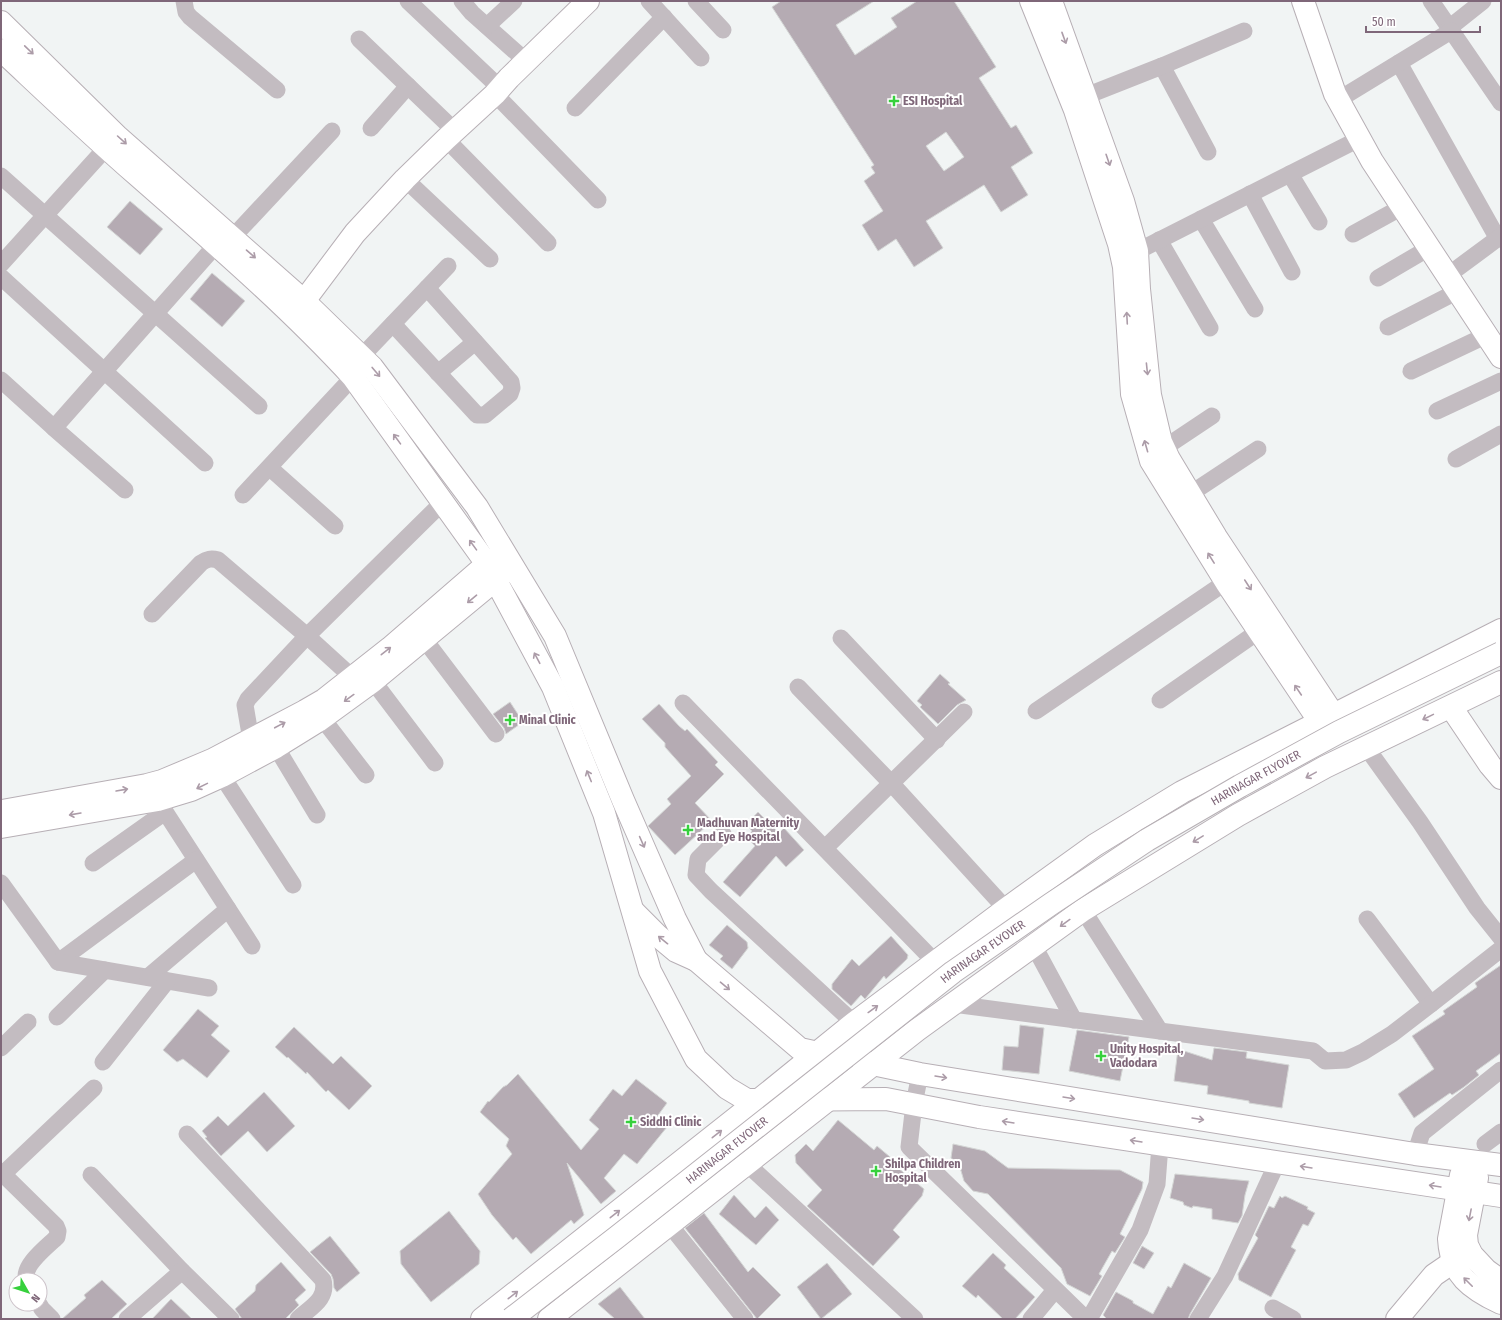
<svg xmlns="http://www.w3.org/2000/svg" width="1502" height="1320" viewBox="0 0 1502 1320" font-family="'Fira Sans Condensed',sans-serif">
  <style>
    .building { fill: #b5abb3; stroke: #d4d6d5; fill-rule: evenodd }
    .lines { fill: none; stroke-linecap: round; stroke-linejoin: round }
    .secondary-casing { stroke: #b7afb5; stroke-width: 24 }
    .street { stroke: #c3bcc1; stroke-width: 17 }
    .secondary { stroke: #fff; stroke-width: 22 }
    .primary-bridge-casing { stroke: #b7b0b5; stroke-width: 24; stroke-linecap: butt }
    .primary-bridge { stroke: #fff; stroke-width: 22 }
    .oneway { stroke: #ac9ca8 }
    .poi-dot { fill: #36d03c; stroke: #fff; stroke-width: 1.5 }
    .labels { text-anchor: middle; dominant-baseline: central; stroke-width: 4; stroke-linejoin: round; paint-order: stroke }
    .poi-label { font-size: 12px; font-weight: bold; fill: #7f6779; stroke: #fff; text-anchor: start }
    .street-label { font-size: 12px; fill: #7f6779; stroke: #fff }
  </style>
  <rect width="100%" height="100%" fill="#f1f4f4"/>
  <!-- building -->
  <g class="building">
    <path d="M781 1H874L836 25 855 55 897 27 891 18 917 1H954L996 67 979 78 1011 128 1016 125 1033 153 1011 167 1028 195 1001 212 984 185 926 221 943 248 914 267 896 239 878 251 862 225 883 211 864 181 875 173 871 167 874 165 772 7ZM946 132 964 157 944 171 926 146Z"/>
    <polygon points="130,201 163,229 140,255 107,227"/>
    <polygon points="212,273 245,301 222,327 190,299"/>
    <polygon points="940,674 950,683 948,684 966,700 957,705 938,724 920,707 922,705 917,701"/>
    <polygon points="510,702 523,722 506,734 504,728 493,714"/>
    <polygon points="659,704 679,726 685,731 687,729 702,745 718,762 715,765 724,774 695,803 712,821 675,855 648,826 671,804 667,799 691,776 665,747 665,743 642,719"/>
    <polygon points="758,812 779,833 784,828 804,850 786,867 776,856 740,897 723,882 755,846 746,837 752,831 746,825"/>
    <polygon points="727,925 747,942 748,948 732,969 720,959 723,956 709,945"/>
    <polygon points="891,936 908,955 907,959 886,979 884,976 865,999 861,995 851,1006 832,989 832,984 852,959 859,966"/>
    <polygon points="1501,965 1501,1053 1476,1071 1479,1075 1464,1087 1452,1095 1450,1093 1414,1118 1398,1094 1434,1069 1412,1036 1445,1014 1443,1011 1477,987 1475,983"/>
    <polygon points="198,1009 219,1026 211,1035 230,1051 207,1078 183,1059 177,1062 163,1050"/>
    <polygon points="1020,1025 1044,1028 1039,1074 1002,1070 1004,1046 1018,1047"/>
    <polygon points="294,1027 333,1064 341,1056 372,1086 349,1110 328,1090 326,1092 307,1072 306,1074 288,1057 287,1058 275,1047"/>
    <polygon points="1077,1030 1129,1037 1120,1081 1069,1071"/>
    <polygon points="1214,1048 1247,1052 1246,1058 1289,1065 1282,1108 1249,1103 1249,1101 1207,1094 1208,1086 1174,1081 1178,1049 1212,1060"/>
    <polygon points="518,1074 581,1150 599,1129 589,1120 613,1089 622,1096 636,1079 667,1103 656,1118 667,1127 637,1164 624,1154 604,1178 616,1191 601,1204 567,1163 584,1215 574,1224 571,1220 531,1254 516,1237 513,1240 492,1215 478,1194 512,1154 506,1146 509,1139 480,1112 488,1101 489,1102 503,1087 507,1085"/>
    <polygon points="264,1092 295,1126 267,1152 248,1131 221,1156 205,1138 207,1137 202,1131 218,1116 228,1126"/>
    <polygon points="838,1120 874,1150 877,1146 896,1162 893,1164 924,1189 922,1196 893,1230 900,1237 873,1266 807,1206 822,1190 796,1163 795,1155 806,1144 813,1151"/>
    <polygon points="953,1144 985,1151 1008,1168 1120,1170 1143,1182 1142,1189 1120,1234 1125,1237 1115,1253 1112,1251 1099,1274 1102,1276 1090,1296 1067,1284 1061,1268 988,1194 973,1191 964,1181 959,1164 951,1158"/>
    <polygon points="1175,1174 1249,1181 1245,1195 1242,1216 1238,1223 1212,1219 1212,1209 1193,1206 1192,1208 1184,1205 1183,1202 1170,1198"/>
    <polygon points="734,1195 755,1218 766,1206 779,1220 756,1245 719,1214"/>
    <polygon points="1280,1196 1282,1198 1285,1196 1308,1207 1307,1209 1315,1213 1308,1226 1303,1224 1291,1247 1296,1250 1271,1297 1239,1280 1238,1274 1258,1238 1255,1235 1269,1206 1274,1208"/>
    <polygon points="449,1211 480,1251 479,1264 431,1302 401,1264 400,1251"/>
    <polygon points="704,1213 748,1272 753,1267 781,1295 757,1319 685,1228"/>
    <polygon points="330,1236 360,1273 337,1292 334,1288 333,1279 331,1274 310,1252"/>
    <polygon points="1142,1246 1154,1253 1144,1269 1133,1263"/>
    <polygon points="993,1253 1006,1265 1004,1268 1035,1297 1015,1319 1003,1319 978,1295 976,1298 962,1286"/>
    <polygon points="281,1262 306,1290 295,1300 299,1305 285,1319 242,1319 235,1309 255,1291 256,1285"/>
    <polygon points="827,1263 852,1294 821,1319 797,1287"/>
    <polygon points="1184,1263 1211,1278 1190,1314 1188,1319 1107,1319 1103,1315 1116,1292 1133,1301 1133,1303 1153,1314 1168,1286 1171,1288"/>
    <polygon points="102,1280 127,1304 111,1319 62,1319 86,1298 84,1295"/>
    <polygon points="620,1287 645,1319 615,1319 598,1304"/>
    <polygon points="171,1299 192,1319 152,1319"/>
  </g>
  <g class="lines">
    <!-- secondary casing -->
    <g class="secondary-casing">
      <g id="secondary">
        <polyline points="1031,1 1075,110 1119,244 1124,267 1132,394 1151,461 1226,582 1320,722 1327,735"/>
        <polyline points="1051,1 1123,201 1137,251 1139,289 1150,395 1161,442 1169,459 1216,537 1329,708"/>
        <polyline points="1303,1 1335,94 1372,161 1501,357"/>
        <polyline points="1,22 118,137 304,301 372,367 477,507 555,636 623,800 675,919 696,960"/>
        <path d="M1 50C46 92 91 135 137 175 211 240 287 305 353 377L487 564 553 687 604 813 650 971 696 1059 727 1088 747 1100 886 1099 979 1117 1501 1196"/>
        <polyline points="295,313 355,233 405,179 446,139 495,94 509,78 588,1"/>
        <polyline points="1451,707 1490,765 1501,778"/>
        <polyline points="2,811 147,785 162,781 212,760 305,711 324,700 390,648 487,564 498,557"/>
        <polyline points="1,827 158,800 191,790 222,776 276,747 318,721 373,681 506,571"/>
        <polyline points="634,912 658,936 676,951 696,960 800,1049 827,1055"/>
        <polyline points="863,1062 920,1074 1415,1154 1501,1165"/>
        <path d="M1461 1175 1449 1239C1451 1275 1471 1289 1501 1303"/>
        <polyline points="1477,1178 1466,1235 1467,1245 1472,1255 1486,1270 1501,1281"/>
        <polyline points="482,1319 759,1100 854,1023 1006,909 1095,845 1182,792 1501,630"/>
        <polyline points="549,1319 917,1030 1083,910 1238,815 1325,767 1501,682"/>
        <polyline points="1397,1319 1434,1275 1453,1262 1467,1256"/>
      </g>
    </g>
    <!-- street -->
    <g class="street">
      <polyline points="184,1 186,12 190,17 277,90"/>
      <polyline points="408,1 500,88"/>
      <polyline points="462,1 472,13 526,61"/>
      <polyline points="649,1 701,58"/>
      <polyline points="696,1 723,30"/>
      <polyline points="1431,1 1501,103"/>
      <polyline points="487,26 514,1"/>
      <polyline points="1449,28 1483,1"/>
      <polyline points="359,39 455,131"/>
      <polyline points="1399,63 1498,239"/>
      <polyline points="1162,66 1208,152"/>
      <polyline points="495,94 598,200"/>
      <polyline points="1086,96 1162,66 1244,31"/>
      <polyline points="1338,100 1451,31"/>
      <polyline points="575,108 664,17"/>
      <polyline points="371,128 408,86"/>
      <polyline points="446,139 548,243"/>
      <polyline points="1290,174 1319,222"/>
      <polyline points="1,176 259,406"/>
      <polyline points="405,179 490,259"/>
      <polyline points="1250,194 1292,272"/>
      <polyline points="1201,219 1255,309"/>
      <polyline points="1353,234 1402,207"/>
      <polyline points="232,238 332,131"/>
      <polyline points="1159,240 1210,328"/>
      <polyline points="1126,257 1359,139"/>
      <polyline points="1,264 106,148"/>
      <polyline points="1447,276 1501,236"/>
      <polyline points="1,277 205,463"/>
      <polyline points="1378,278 1429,248"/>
      <polyline points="393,324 477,415 485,415 510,394 512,388 511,382 427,288"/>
      <polyline points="1388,327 1458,291"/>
      <polyline points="361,357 448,266"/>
      <polyline points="1411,371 1487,335"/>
      <polyline points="438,373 475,342"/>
      <polyline points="1,380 54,428"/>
      <polyline points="1437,411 1501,381"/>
      <polyline points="1164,448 1212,416"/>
      <polyline points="1456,459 1501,434"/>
      <polyline points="270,468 335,526"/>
      <polyline points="125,490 54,428 216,245"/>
      <polyline points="1190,494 1258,449"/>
      <polyline points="243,495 353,377"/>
      <path d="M152 614 201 563C207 559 211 558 218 560L307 636 352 677"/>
      <polyline points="841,638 937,740"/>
      <polyline points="424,639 496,734"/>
      <polyline points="373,681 435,763"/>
      <polyline points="798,687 892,784 1006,909"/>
      <polyline points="1160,700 1259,631"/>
      <polyline points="683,703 936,963"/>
      <polyline points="1036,711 1226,582"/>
      <polyline points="322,718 366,775"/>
      <polyline points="251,740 245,705 248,699 307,636 443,502"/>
      <polyline points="276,747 317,815"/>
      <polyline points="1366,747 1420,822 1477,908 1501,938"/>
      <polyline points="222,776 293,885"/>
      <polyline points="151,790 252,946"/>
      <polyline points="723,834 698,859 696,875 711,891 854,1023"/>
      <polyline points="825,848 964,712"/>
      <polyline points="93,863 165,812"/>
      <polyline points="1,883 58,962 196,860"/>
      <polyline points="1083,910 1160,1031"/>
      <polyline points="1367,919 1431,1004 1501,949"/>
      <polyline points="1034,946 1074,1020"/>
      <polyline points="58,962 209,988"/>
      <polyline points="148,977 228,909"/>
      <polyline points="953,1004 1313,1051 1325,1061 1346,1060 1363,1052 1392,1034 1431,1004"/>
      <polyline points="57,1017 105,970"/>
      <polyline points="1,1048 28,1022"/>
      <polyline points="103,1062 167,981"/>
      <polyline points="920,1074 914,1104 909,1147 1086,1319"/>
      <path d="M187 1134 323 1280C328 1299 311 1307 298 1319"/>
      <polyline points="1485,1144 1501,1132"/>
      <polyline points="1415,1154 1422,1133 1501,1070"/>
      <polyline points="746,1163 915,1319"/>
      <path d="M1 1172 56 1226 58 1231 57 1237C48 1246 21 1266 27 1280"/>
      <polyline points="3,1174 94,1088"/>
      <polyline points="91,1175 182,1271 231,1319"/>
      <polyline points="669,1224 745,1319"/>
      <polyline points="39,1304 42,1309 52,1319"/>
      <polyline points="1273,1308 1293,1319"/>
      <polyline points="127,1319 182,1271"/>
      <polyline points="1031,1319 1055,1290"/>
      <polyline points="1089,1319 1140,1230 1157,1184 1160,1145"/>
      <polyline points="1198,1319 1225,1276 1277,1163"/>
    </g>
    <!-- secondary -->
    <use href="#secondary" class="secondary"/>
    <!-- primary-bridge casing -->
    <g class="primary-bridge-casing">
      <g id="primary-bridge">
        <path id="s1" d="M511 1319 617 1237 953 972 1051 904 1147 840 1240 786 1339 732 1501 653"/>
      </g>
    </g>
    <!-- primary-bridge -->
    <use href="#primary-bridge" class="primary-bridge"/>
  </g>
  <!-- one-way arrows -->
  <defs><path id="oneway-shaft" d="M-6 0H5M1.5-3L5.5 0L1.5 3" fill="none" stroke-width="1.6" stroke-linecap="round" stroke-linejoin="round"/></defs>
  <g class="oneway">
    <use href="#oneway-shaft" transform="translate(1064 38) rotate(70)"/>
    <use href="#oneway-shaft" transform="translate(29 50) rotate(44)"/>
    <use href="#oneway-shaft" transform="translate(122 140) rotate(42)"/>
    <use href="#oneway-shaft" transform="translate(1108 160) rotate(71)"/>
    <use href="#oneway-shaft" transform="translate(251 254) rotate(41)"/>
    <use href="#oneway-shaft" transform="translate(1127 318) rotate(-93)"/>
    <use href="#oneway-shaft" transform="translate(1147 369) rotate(84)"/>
    <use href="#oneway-shaft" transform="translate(376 372) rotate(50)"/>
    <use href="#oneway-shaft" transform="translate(397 439) rotate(-126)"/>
    <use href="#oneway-shaft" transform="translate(1146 446) rotate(-106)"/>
    <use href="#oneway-shaft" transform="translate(473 545) rotate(-126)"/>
    <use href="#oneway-shaft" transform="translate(1211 558) rotate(-122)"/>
    <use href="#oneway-shaft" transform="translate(1248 585) rotate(57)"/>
    <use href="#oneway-shaft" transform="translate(472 599) rotate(140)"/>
    <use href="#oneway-shaft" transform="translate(386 651) rotate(-38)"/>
    <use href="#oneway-shaft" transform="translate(537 658) rotate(-118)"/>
    <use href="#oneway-shaft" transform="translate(1298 690) rotate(-124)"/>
    <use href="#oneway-shaft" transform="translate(349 698) rotate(144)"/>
    <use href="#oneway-shaft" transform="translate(1428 717) rotate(154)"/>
    <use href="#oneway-shaft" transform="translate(280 725) rotate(-28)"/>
    <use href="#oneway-shaft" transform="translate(1311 775) rotate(151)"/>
    <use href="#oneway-shaft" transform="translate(589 776) rotate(-112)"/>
    <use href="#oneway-shaft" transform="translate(202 786) rotate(154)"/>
    <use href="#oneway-shaft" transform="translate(122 790) rotate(-10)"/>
    <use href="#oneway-shaft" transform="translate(75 814) rotate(170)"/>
    <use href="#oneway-shaft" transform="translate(1198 839) rotate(149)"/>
    <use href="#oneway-shaft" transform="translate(642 842) rotate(66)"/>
    <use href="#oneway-shaft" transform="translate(1065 923) rotate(144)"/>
    <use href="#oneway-shaft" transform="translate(663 940) rotate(-141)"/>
    <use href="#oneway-shaft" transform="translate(725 986) rotate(40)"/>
    <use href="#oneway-shaft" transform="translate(873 1009) rotate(-36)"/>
    <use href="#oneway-shaft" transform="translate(941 1077) rotate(9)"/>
    <use href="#oneway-shaft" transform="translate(1069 1098) rotate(9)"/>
    <use href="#oneway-shaft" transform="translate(1198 1119) rotate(9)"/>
    <use href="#oneway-shaft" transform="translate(1008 1122) rotate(-171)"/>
    <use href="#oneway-shaft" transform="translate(717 1134) rotate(-38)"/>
    <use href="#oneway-shaft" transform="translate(1136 1141) rotate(-171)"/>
    <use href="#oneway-shaft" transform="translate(1306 1167) rotate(-171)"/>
    <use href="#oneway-shaft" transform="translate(1435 1186) rotate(-171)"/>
    <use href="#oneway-shaft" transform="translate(615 1214) rotate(-38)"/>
    <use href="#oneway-shaft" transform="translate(1470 1215) rotate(101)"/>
    <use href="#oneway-shaft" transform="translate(1468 1282) rotate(-135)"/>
    <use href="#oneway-shaft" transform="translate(513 1295) rotate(-38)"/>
  </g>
  <!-- markers -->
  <g class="poi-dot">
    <path d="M892 95h4v4h4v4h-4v4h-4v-4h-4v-4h4z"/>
    <path d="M508 714h4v4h4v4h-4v4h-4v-4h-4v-4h4z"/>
    <path d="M686 824h4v4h4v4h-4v4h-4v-4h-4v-4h4z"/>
    <path d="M1099 1050h4v4h4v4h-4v4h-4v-4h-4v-4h4z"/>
    <path d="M629 1116h4v4h4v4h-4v4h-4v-4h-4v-4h4z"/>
    <path d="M874 1165h4v4h4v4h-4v4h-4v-4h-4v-4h4z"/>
  </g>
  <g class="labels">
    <!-- poi labels -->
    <g class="poi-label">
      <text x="903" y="101">ESI Hospital</text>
      <text x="519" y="720">Minal Clinic</text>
      <text x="697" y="823">Madhuvan Maternity<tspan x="697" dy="14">and Eye Hospital</tspan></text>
      <text x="1110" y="1049">Unity Hospital,<tspan x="1110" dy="14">Vadodara</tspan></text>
      <text x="640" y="1122">Siddhi Clinic</text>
      <text x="885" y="1164">Shilpa Children<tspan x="885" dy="14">Hospital</tspan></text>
    </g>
    <!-- street labels -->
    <g class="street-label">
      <text stroke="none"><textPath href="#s1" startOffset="922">HARINAGAR FLYOVER</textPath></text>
      <text stroke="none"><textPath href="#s1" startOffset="598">HARINAGAR FLYOVER</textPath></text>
      <text stroke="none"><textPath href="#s1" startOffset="274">HARINAGAR FLYOVER</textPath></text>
    </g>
  </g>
  <!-- border -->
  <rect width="1502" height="1320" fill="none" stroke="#7f6779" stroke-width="4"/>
  <!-- north arrow -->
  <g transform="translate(28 1292) rotate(129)"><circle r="19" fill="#ffffff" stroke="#ccc2c9"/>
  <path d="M0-3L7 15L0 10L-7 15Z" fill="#36d03c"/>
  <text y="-6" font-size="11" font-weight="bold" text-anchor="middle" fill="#7f6779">N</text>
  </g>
  <!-- scale -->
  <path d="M1366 26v6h114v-6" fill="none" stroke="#7f6779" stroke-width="2"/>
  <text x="1372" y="26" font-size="12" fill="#7f6779" stroke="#ffffff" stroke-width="3" paint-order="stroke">50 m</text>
</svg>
